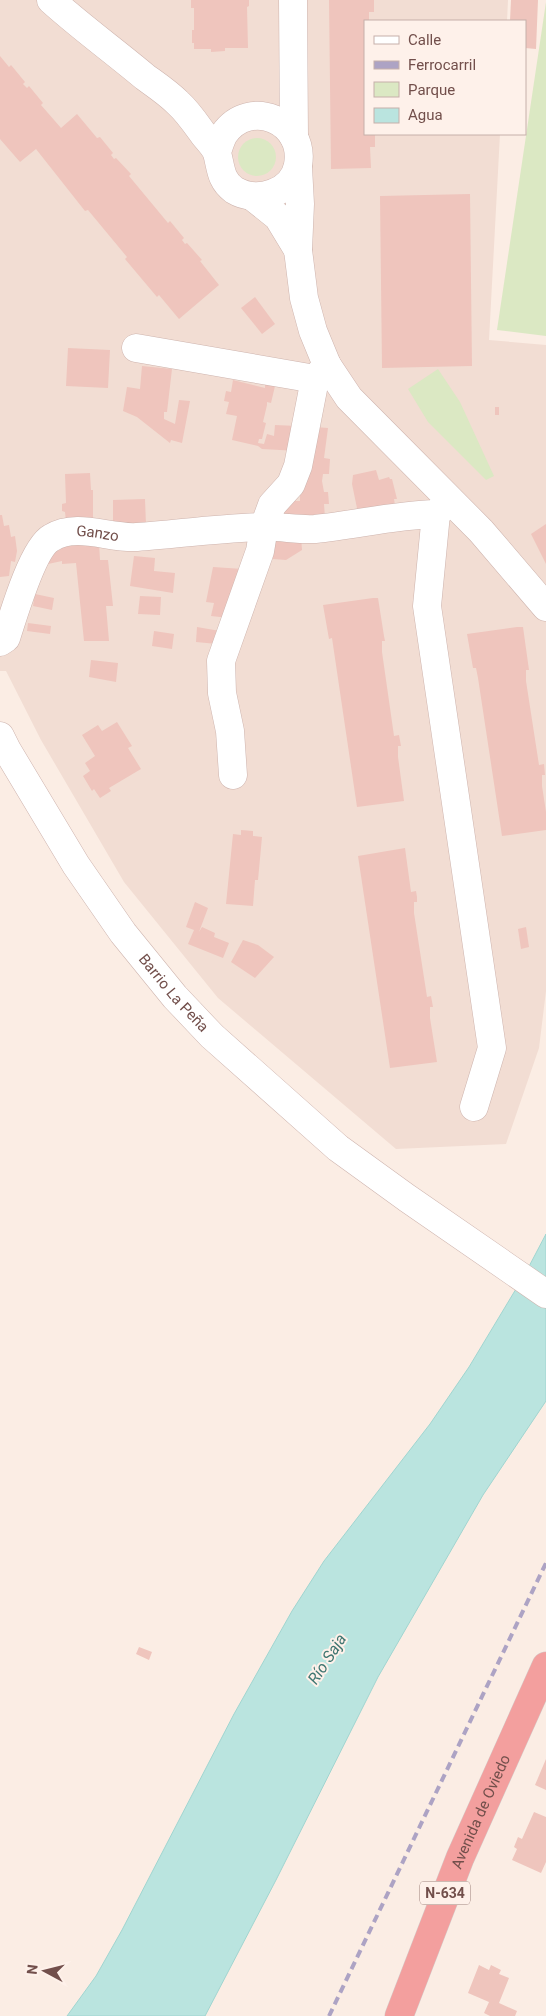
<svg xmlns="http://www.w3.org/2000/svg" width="546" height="2016" viewBox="0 0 546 2016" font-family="Roboto,sans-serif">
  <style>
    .residential { fill: #f2ddd3 }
    .green { fill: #dbe8c3 }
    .water { fill: #bae4df; stroke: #a0d5d0 }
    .building { fill: #efc5bd }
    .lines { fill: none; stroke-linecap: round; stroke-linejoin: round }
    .minor-casing { stroke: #ceb4ae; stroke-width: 29 }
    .highway-casing { stroke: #d5cac9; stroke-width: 29 }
    .minor { stroke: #fff; stroke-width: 28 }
    .highway { stroke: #f39f9e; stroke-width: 28 }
    .rail { stroke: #ada3c4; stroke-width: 4; stroke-dasharray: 8 5; stroke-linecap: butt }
    .labels { text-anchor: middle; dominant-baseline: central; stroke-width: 4; stroke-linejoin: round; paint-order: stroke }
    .shield { fill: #fef1ea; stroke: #9c807b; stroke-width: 1 }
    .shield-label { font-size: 14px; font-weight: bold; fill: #724f4b }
    .street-label { font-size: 15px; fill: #724f4b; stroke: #fef1ea }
    .water-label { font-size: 16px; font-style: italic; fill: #407772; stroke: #fef1ea }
  </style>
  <rect width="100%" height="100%" fill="#fbede4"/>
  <!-- residential -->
  <polygon class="residential" points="0,0 508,0 507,21 365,21 365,134 500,134 489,340 546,345 546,991 539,1048 506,1144 396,1149 218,998 124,882 41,740 6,671 0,671"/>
  <!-- green -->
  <g class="green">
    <polygon points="546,2 546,336 497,330"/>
    <circle cx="257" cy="157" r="19"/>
    <polygon points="438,369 460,402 494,476 486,480 428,422 408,389"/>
  </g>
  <!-- water -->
  <polygon class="water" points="546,1234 546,1401 483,1495 378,1677 276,1880 205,2016 67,2016 96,1976 122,1930 234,1714 292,1611 324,1561 430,1424 469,1367 525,1274"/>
  <!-- building -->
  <g class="building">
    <polygon points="191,0 249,0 249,6 247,7 248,48 225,48 225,51 211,52 211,49 194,49 194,43 192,43 192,30 194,30 194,8 191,8"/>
    <polygon points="329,0 374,0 374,12 369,12 369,21 365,21 365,134 375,134 375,147 370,147 371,168 331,169"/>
    <polygon points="511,0 538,0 536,49 525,48 525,21 510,21"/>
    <polygon points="0,56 9,67 11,65 25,82 23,84 27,88 29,86 43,103 41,105 61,128 77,114 97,138 100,137 113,153 111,155 114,159 116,158 131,174 129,176 168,223 170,221 184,238 182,240 185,244 187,243 202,260 200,261 219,285 179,319 159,295 157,297 125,259 127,257 88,210 85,211 36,149 20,162 0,139"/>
    <polygon points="470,194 472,366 382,368 380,196"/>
    <polygon points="255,297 275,324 262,334 241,308"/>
    <polygon points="68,348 110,350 108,388 66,386"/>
    <polygon points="142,366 172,369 167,412 164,412 164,419 175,424 179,400 190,401 182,443 171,440 170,443 137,417 123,411 127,387 140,389"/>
    <polygon points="233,380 265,388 265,383 275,386 271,403 267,402 267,405 263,422 266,423 262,439 259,439 258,443 264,444 267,434 274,436 275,425 298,426 298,451 262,449 258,446 232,440 237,416 226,414 229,402 224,401 226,391 231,392"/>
    <rect x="495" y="407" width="4" height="8"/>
    <polygon points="315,427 328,428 324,458 330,459 329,474 323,474 322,481 324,492 328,492 329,504 324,504 325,518 281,519 283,501 300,501 300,482"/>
    <polygon points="376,470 379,480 389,477 390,479 392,479 397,499 394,499 395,505 358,513 352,484 353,475"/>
    <polygon points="90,473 91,490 93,490 93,521 66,521 65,512 62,511 62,504 66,503 65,474"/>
    <polygon points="145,499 146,525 113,525 113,500"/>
    <polygon points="0,515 2,515 4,526 9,525 11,537 15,536 17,551 15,562 11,561 9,576 0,577"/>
    <polygon points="546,524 546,564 531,534"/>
    <polygon points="301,537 302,550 286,560 273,559 273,540"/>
    <polygon points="99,543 100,560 108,560 113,606 106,606 109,641 84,641 76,563 62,564 62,561 48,564 47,555 61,549 60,547"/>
    <polygon points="134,556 155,558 154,571 175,573 173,593 130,586"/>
    <polygon points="213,567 243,569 229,618 211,616 214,603 206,602"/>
    <polygon points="35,594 54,598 52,610 33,606"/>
    <polygon points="140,596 161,597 160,615 138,614"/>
    <polygon points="373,598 378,598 384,636 385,641 382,641 382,652 394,736 399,735 401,746 398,746 398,757 404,801 357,807 332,638 329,639 323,605"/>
    <polygon points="28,623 51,626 50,634 27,631"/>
    <polygon points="197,627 220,631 217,644 196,642"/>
    <polygon points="517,627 523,627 529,670 526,670 526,681 539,765 544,764 545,775 542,775 542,786 546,812 546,830 502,836 478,678 476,668 473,668 467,634"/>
    <polygon points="154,631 174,634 172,649 152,646"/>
    <polygon points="91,660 118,663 116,682 89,677"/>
    <polygon points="117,722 132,746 128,748 141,769 109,788 111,791 100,798 94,789 92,791 83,776 90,771 85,763 95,756 82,735 98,725 102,731"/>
    <polygon points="241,830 253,831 253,836 262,837 258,880 255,880 253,906 226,904 233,834 241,835"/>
    <polygon points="405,848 411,892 416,891 417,897 417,902 414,902 414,913 427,997 431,996 433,1007 430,1007 430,1018 437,1062 390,1068 358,856"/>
    <polygon points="195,902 208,908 199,932 202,927 215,933 214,937 229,943 223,958 188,944 194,930 186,927"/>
    <polygon points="526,927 529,947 521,949 518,929"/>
    <polygon points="243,940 258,945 274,957 255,978 231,962"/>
    <polygon points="139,1647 152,1652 149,1660 136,1654"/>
    <polygon points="546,1759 546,1790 535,1785"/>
    <polygon points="534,1812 546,1817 546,1862 541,1873 512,1860 517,1849 514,1847 518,1837 522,1839"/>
    <polygon points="479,1965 489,1970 491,1965 501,1970 499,1974 509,1978 499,2003 517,2011 515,2016 490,2016 484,2013 489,2002 468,1993"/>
  </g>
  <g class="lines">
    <!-- minor casing -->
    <g class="minor-casing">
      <g id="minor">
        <path d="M51 0C81 27 114 51 145 77 156 85 168 93 178 103 188 112 196 124 204 135 208 140 215 147 217 153 221 167 220 180 234 190 257 204 293 193 298 165 306 121 250 97 224 134 221 139 219 146 217 152"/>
        <polyline points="293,0 294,137"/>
        <polyline points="298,167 300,204 298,250 304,298 313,331 327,365 349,398 481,531 546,607"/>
        <polyline points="253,197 278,217 298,250"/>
        <polyline points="136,348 315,379"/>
        <polyline points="436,514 427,606 492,1048 474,1107"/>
        <path id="s1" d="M0 642 6 638C13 616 33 548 51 538 77 522 109 539 137 537 178 534 220 528 262 527 279 526 297 530 315 529 355 525 395 515 436 514L448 502"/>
        <path id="s2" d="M0 736 7 750 76 865 123 933 175 997 212 1036 338 1148 407 1198 546 1294"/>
        <polyline points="233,775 230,731 222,693 221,661 260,551 264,527 272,505 291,484 298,466 315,379 327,365"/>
      </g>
    </g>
    <!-- highway casing -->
    <g class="highway-casing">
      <g id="highway">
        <path id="s3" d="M399 2016 460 1858 546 1666"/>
      </g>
    </g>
    <!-- minor -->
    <use href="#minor" class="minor"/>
    <!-- highway -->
    <use href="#highway" class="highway"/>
    <!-- rail -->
    <polyline class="rail" points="329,2016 546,1563"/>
  </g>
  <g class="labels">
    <!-- shield labels -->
    <rect class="shield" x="420" y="1881.5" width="50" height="23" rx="4"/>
    <g class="shield-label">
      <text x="445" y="1893">N-634</text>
    </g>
    <!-- street labels -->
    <g class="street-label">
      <text stroke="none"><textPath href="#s1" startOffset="166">Ganzo</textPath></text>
      <text stroke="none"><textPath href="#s2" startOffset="311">Barrio La Peña</textPath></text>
      <text stroke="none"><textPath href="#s3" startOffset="220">Avenida de Oviedo</textPath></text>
    </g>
    <!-- water labels -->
    <g class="water-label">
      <text transform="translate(327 1659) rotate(-57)">Río Saja</text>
    </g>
  </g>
  <!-- legend -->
  <rect x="364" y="20" width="162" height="115" fill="#fef1ea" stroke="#c6b0aa"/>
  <rect x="374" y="36" width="25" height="8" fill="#ffffff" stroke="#c6b0aa"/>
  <text x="408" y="45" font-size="15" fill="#724f4b">Calle</text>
  <rect x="374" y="61" width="25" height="8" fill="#ada3c4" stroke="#c6b0aa"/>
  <text x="408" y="70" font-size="15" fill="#724f4b">Ferrocarril</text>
  <rect x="374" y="82" width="25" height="15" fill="#dbe8c3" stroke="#c6b0aa"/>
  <text x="408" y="95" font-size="15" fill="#724f4b">Parque</text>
  <rect x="374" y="108" width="25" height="15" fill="#bae4df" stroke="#c6b0aa"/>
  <text x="408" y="120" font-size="15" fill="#724f4b">Agua</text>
  <!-- north arrow -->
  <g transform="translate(45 1971) rotate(277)" stroke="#fef1ea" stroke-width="4" paint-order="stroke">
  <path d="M0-4L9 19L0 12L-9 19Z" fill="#724f4b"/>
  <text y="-8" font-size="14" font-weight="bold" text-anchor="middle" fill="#724f4b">N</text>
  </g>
</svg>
